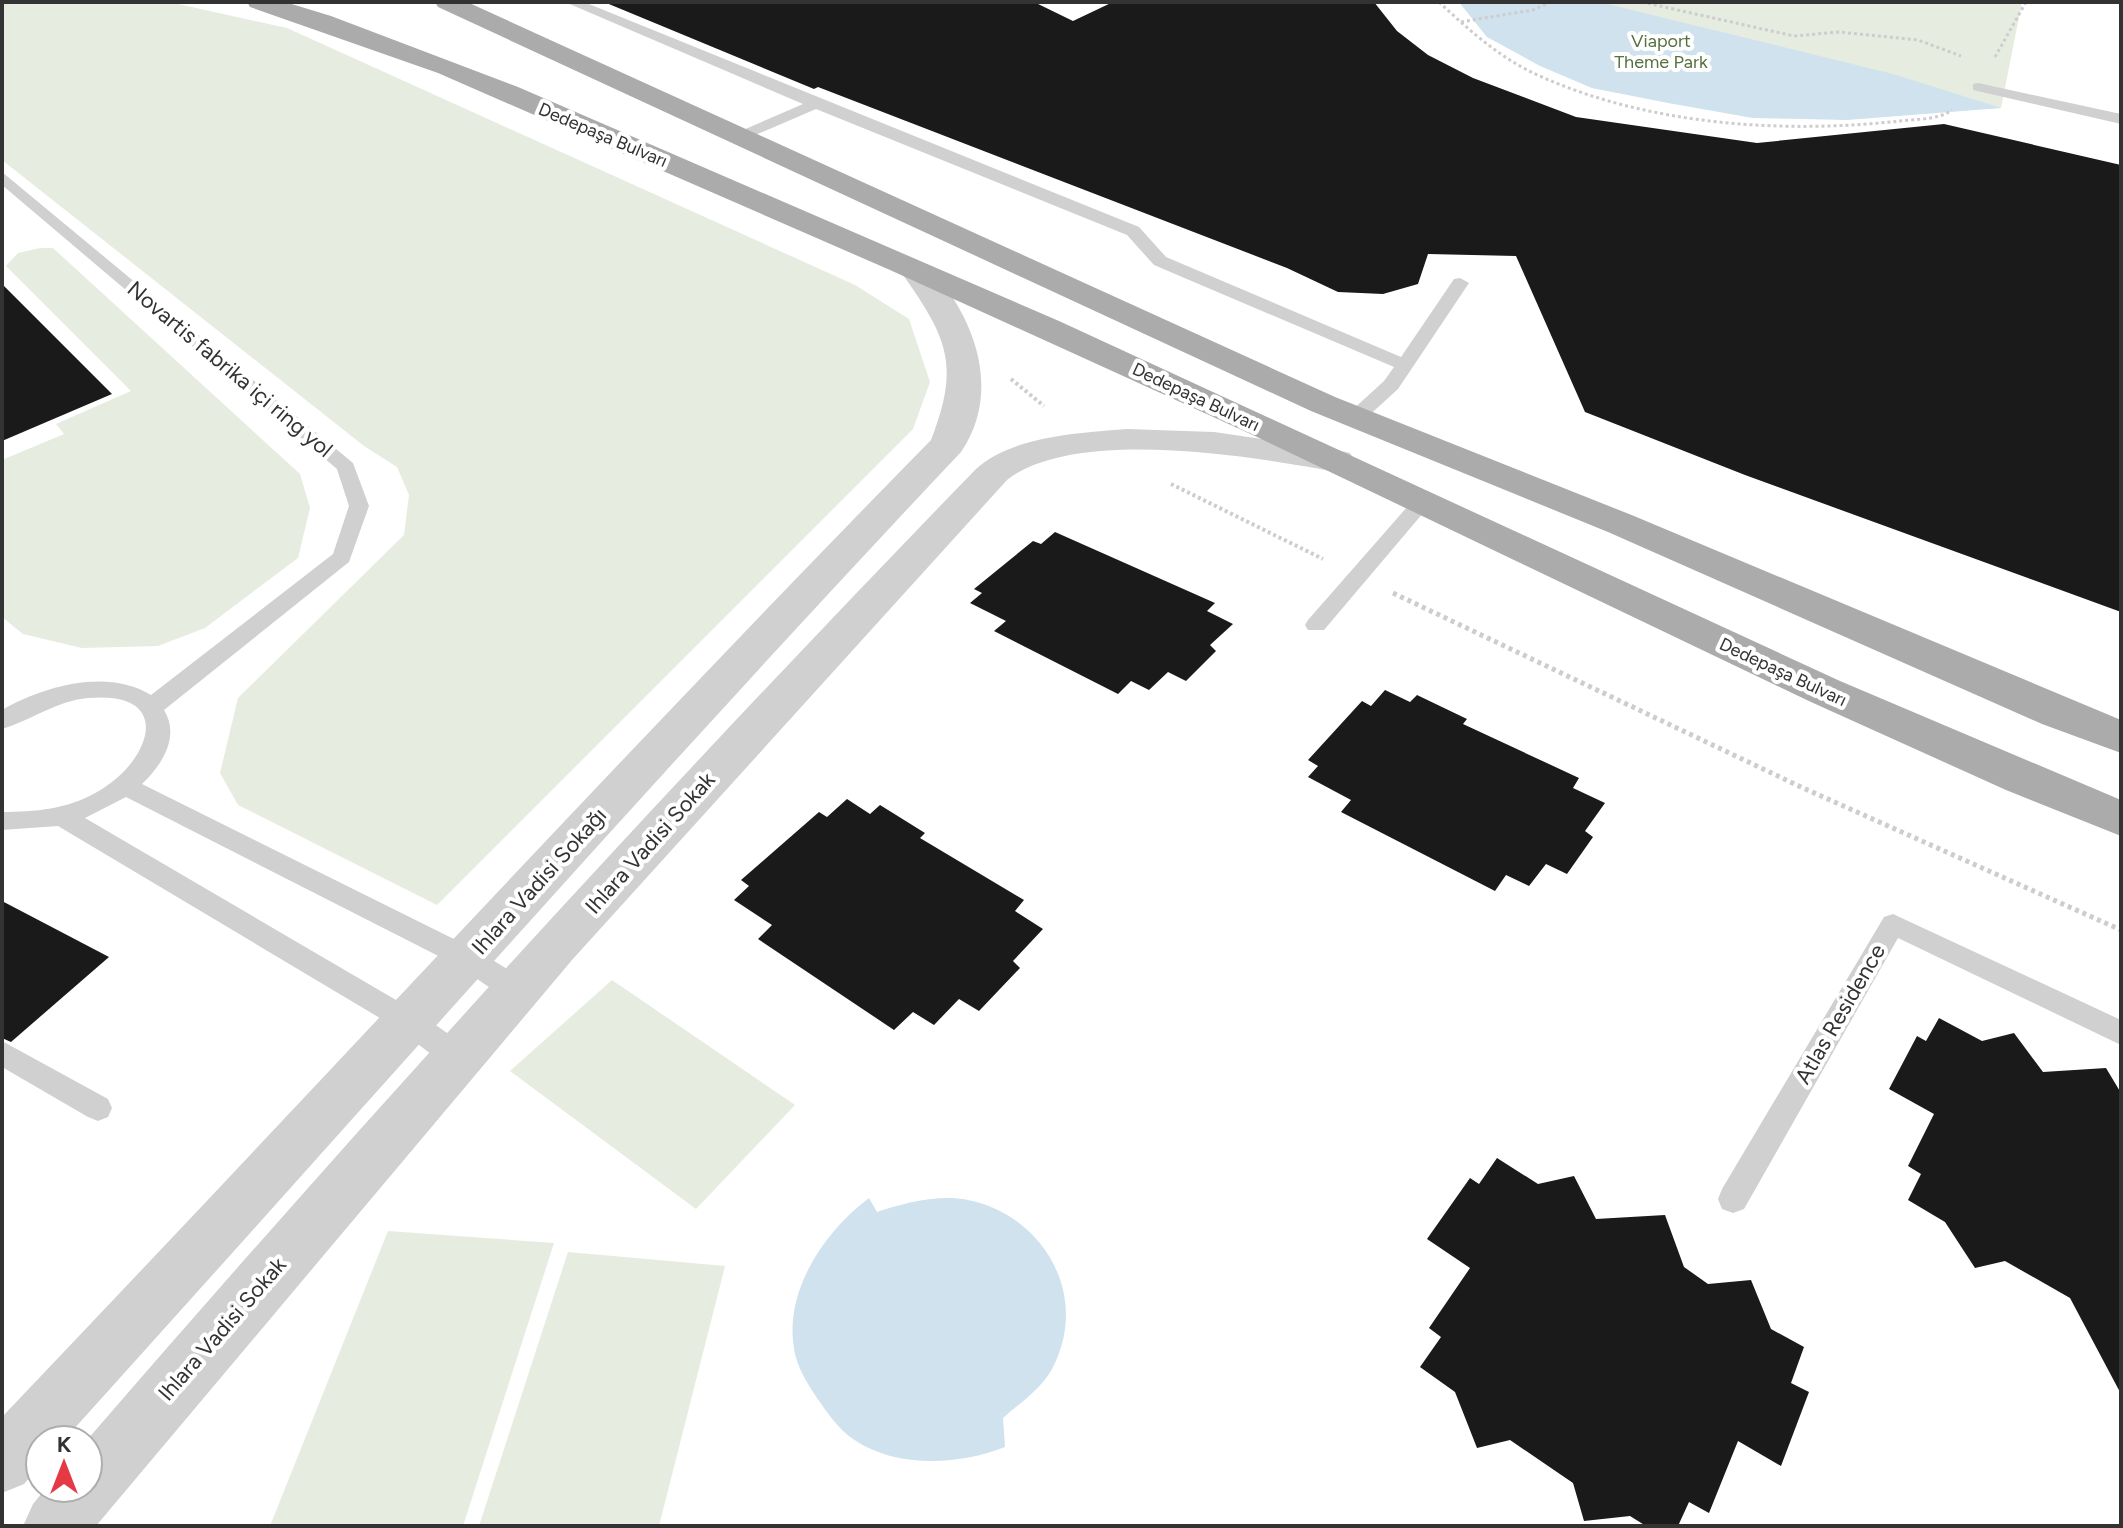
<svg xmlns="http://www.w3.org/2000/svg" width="2123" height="1528" viewBox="0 0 2123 1528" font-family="Figtree,sans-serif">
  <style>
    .green { fill: #e6ecdf }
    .water { fill: #cfe2ee }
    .building { fill: #1a1a1a }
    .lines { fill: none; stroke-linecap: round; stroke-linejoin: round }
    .path-far2 { stroke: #cdcdcd; stroke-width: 3; stroke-dasharray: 3 3; stroke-linecap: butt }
    .path-far1 { stroke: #cdcdcd; stroke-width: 4; stroke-dasharray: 3 3; stroke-linecap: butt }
    .path { stroke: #cdcdcd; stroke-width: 5; stroke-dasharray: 4 4; stroke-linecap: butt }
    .service { fill: #d0d0d0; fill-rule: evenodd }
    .minor { fill: #d0d0d0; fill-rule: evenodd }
    .primary { fill: #ababab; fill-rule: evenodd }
    .labels { text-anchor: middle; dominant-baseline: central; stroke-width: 8; stroke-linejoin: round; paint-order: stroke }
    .far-park-label { font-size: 18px; fill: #56703f; stroke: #fff }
    .far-street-label { font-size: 18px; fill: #333; stroke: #fff }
    .street-label { font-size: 22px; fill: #333; stroke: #fff }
  </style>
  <rect width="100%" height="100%" fill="#fff"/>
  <!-- green -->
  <g class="green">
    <polygon points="2,2 169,2 287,28 855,285 909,319 930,382 913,429 437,905 238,805 220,773 238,698 404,535 409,495 397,467 364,446 2,160"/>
    <polygon points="1459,2 2022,2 2001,108 1753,118 1592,88 1487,37"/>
    <polygon points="40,248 53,248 300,474 310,508 298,558 205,628 158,646 82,648 23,634 2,617 2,460 64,434 56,424 131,391 6,266 18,253"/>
    <polygon points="612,980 795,1105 696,1209 510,1071"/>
    <polygon points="388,1231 554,1243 463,1526 270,1526"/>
    <polygon points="568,1252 725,1266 659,1526 479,1526"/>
  </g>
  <!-- water -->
  <g class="water">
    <polygon points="1459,2 1599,2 1893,74 2001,108 1847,120 1753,118 1668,103 1592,88 1540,66 1487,37"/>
    <path d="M869 1198 877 1212C905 1203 938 1194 968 1200 1043 1215 1089 1294 1054 1365 1044 1387 1021 1402 1003 1418L1005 1447C960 1465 896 1469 853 1439 838 1429 827 1412 817 1398 807 1383 797 1367 794 1349 784 1290 825 1231 869 1198Z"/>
  </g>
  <!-- building -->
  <g class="building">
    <polygon points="604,2 1034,2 1073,21 1113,2 1374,2 1397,31 1428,55 1473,78 1576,117 1757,143 1944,124 2121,165 2121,612 1745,475 1585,412 1516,256 1428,254 1418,284 1383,294 1338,292 1287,268 818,87 814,89"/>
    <polygon points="2,284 112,394 2,441"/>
    <polygon points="1055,532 1215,603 1207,611 1233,624 1210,645 1216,651 1186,681 1168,672 1149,690 1131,681 1118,694 994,631 1006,621 970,603 982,593 974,589 1033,541 1041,544"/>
    <polygon points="1385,690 1410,702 1417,695 1467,719 1463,724 1579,778 1573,788 1605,803 1585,831 1593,837 1567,874 1546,864 1529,886 1506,875 1495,891 1341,812 1351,800 1308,777 1318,766 1308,760 1362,701 1371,706"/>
    <polygon points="847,799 870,814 880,805 925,833 920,838 1024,900 1015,911 1043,929 1013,961 1020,968 979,1011 959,999 934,1025 913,1012 894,1030 758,939 772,925 734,900 749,886 741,880 819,812 827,817"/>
    <polygon points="2,901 109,957 11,1042 2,1038"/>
    <polygon points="1939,1018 1982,1041 2014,1033 2043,1072 2106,1068 2121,1093 2121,1394 2070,1298 2005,1261 1975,1268 1945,1222 1908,1200 1921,1174 1908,1166 1934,1114 1889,1089 1917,1036 1926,1041"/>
    <polygon points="1497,1158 1538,1184 1574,1176 1596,1219 1665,1215 1684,1267 1708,1284 1751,1280 1771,1329 1804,1347 1791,1383 1809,1392 1781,1466 1738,1441 1709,1513 1689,1502 1678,1526 1646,1526 1630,1516 1584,1521 1573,1483 1510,1440 1477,1448 1455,1392 1420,1367 1441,1337 1429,1328 1470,1268 1427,1239 1470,1178 1479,1184"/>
  </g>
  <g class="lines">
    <!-- path-far2 -->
    <g class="path-far2">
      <path d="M1439 2C1470 31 1502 60 1542 77 1650 125 1783 134 1900 121 1917 119 1938 120 1952 110"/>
      <polyline points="1642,2 1794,36 1839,32 1918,40 1961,56"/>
      <polyline points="1461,22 1533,10 1551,2"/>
      <polyline points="1995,57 2026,2"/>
    </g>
    <!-- path-far1 -->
    <g class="path-far1">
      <polyline points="1011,379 1044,406"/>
      <polyline points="1171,484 1323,559"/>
    </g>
    <!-- path -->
    <polyline class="path" points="1393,593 1801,787 2121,930"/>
    <!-- service -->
    <g class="service">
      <polygon points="565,2 584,2 1139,227 1166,257 1401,357 1454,279 1460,278 1469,283 1398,389 1363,421 1349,421 1346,417 1349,413 1384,381 1394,367 1154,265 1127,235 816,109 746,139 736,139 736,133 803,104"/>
      <polygon points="1978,83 2121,114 2121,124 1973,90 1973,84"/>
      <path d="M2 172 353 463 369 506 349 562 164 710C180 736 163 764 142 784L478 951 528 982 532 990 528 998C506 1005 478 978 460 967L126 797 85 818 420 1014 470 1049 474 1057 470 1065C447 1074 419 1043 400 1030L58 826 2 830V812C35 812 68 809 97 792 151 762 176 690 88 698 56 701 32 720 2 729V710C44 686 107 668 151 695L333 554 349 506 337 469 2 185Z"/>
      <polygon points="1422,496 1432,502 1429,506 1324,630 1308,630 1305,625 1308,620 1415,498"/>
      <polygon points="1893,914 2121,1020 2121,1045 1898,938 1744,1209 1733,1213 1722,1209 1718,1199 1722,1189 1884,917"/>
      <polygon points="2,1041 108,1099 112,1108 108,1117 98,1121 88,1117 2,1067"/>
    </g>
    <!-- minor -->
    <g class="minor">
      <path d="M915 260C930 263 937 275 946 288 981 336 997 399 961 452 656 775 362 1110 64 1440H40V1466L24 1484 2 1493V1417C312 1092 616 761 931 440 962 361 945 335 899 269L904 262Z"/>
      <path d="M1127 429 1214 432 1337 450 1350 453 1355 461 1350 469 1337 472C1256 457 1076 426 1007 480L572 960 96 1526H23L33 1504 46 1488H88L87 1440C374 1108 670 784 976 469 1012 436 1079 433 1127 429Z"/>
    </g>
    <!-- primary -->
    <g class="primary">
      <polygon points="247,2 285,2 331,16 518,87 1059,321 1840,681 2121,800 2121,836 2006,790 1811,702 1255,436 890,270 438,73 250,7"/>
      <polygon points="435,2 467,2 1335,397 1634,516 2121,720 2121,753 2042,724 1608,532 1311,411 438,7"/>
    </g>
  </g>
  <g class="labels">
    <!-- far-park labels -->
    <g class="far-park-label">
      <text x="1661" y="41">Viaport<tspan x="1661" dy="21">Theme Park</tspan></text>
    </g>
    <!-- far-street labels -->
    <g class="far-street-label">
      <text transform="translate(603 135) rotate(23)">Dedepaşa Bulvarı</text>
      <text transform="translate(1196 397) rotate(25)">Dedepaşa Bulvarı</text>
      <text transform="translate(1783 672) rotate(25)">Dedepaşa Bulvarı</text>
    </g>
    <!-- street labels -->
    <g class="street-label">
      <text transform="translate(230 369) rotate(40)">Novartis fabrika içi ring yol</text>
      <text transform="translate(650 843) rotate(-48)">Ihlara Vadisi Sokak</text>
      <text transform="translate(539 881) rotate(-48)">Ihlara Vadisi Sokağı</text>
      <text transform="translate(1840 1014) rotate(-60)">Atlas Residence</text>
      <text transform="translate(222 1329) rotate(-49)">Ihlara Vadisi Sokak</text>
    </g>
  </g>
  <!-- border -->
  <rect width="2123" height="1528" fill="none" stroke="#333333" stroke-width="8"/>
  <!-- north arrow -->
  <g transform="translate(64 1464)"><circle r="38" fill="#ffffff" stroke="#adadad" stroke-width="2"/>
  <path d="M0-6L14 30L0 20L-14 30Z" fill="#e63946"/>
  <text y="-12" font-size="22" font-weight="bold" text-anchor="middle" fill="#333333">K</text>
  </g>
</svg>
